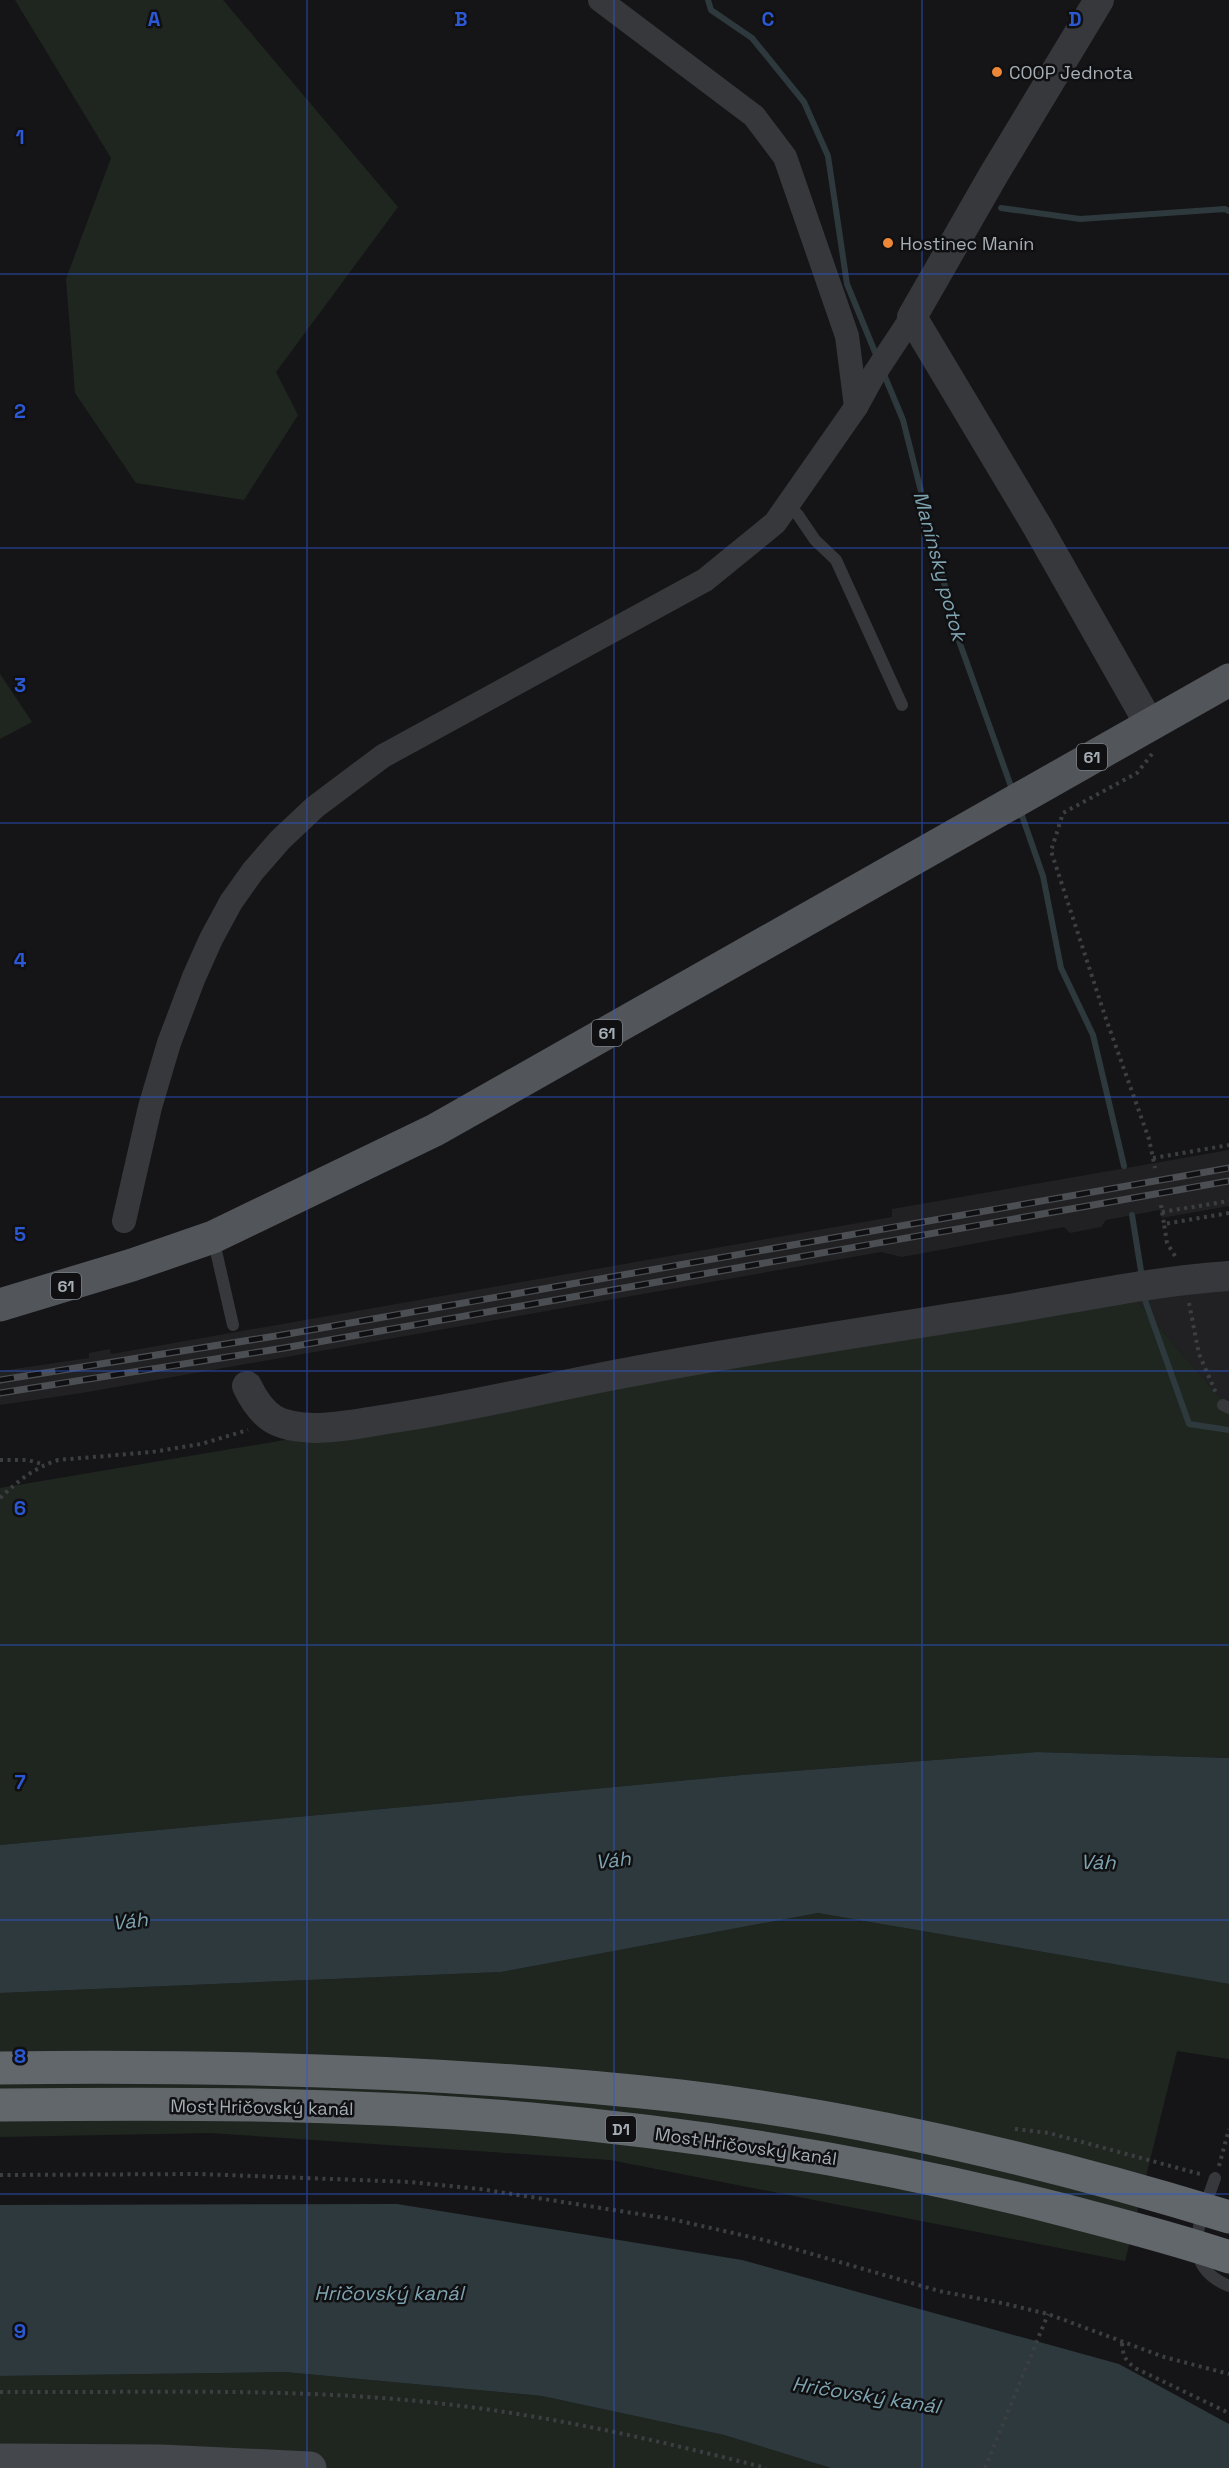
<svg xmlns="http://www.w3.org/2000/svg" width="1229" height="2468" viewBox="0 0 1229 2468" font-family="'Space Grotesk',sans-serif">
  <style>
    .built { fill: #212123 }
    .green { fill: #1f261f }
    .water { fill: #2d393c }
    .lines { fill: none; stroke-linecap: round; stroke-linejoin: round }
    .stream { stroke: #2d393c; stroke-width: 6 }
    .path { stroke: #3c3f42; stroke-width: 4; stroke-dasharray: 3 4.5; stroke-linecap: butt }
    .service { stroke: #36383b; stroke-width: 12 }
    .minor { stroke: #36383b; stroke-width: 24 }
    .tertiary { stroke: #36383b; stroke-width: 30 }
    .secondary { stroke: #44474b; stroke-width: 33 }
    .primary { stroke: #52565a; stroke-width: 33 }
    .rail-casing { stroke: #4b4e52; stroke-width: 7 }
    .rail { stroke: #101012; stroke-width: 4.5; stroke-dasharray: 14; stroke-linecap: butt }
    .motorway-bridge { stroke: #62676c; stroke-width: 33 }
    .grid { fill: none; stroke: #2b58d5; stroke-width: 1.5; stroke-opacity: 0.55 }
    .poi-dot { fill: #ed8737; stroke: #101012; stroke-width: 2 }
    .labels { text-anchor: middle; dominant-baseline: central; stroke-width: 5; stroke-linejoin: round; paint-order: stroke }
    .shield { fill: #101012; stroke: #7a7f85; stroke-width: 1.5 }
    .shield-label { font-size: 16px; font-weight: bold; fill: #a7afb6 }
    .poi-label { font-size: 18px; fill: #a7afb6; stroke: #101012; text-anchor: start }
    .street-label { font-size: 18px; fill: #a7afb6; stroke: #101012 }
    .water-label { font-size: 20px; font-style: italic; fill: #7fa4b1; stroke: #101012 }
    .grid-label { font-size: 20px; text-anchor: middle; font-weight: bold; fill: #2b58d5; stroke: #101012; stroke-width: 5; stroke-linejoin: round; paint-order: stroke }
  </style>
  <rect width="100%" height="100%" fill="#151517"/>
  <!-- built -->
  <g class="built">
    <polygon points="1229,1150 1229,1206 1162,1218 1160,1210 1106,1220 1101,1227 1070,1233 1064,1227 902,1257 881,1252 82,1393 0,1405 0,1371 89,1358 89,1353 110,1349 111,1354 892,1217 892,1209"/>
    <polygon points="1229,1280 1229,1408 1133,1297"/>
  </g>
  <!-- green -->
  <g class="green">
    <polygon points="15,0 223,0 398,207 276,372 298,415 244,500 136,483 75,393 66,279 111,158"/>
    <polygon points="0,674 32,722 0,739"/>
    <polygon points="1133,1297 1229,1408 1229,1758 1037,1752 742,1775 0,1845 0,1488"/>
    <polygon points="818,1913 1229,1984 1229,2059 1177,2051 1125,2261 610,2160 210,2133 0,2137 0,1993 501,1972"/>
    <polygon points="285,2372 542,2396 724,2435 831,2468 0,2468 0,2376"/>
  </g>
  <!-- water -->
  <g class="water">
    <polygon points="1037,1752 1229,1758 1229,1984 818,1913 501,1972 0,1993 0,1845 742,1775"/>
    <polygon points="397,2204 742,2260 1119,2364 1229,2424 1229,2468 831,2468 724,2435 542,2396 285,2372 0,2376 0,2205"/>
  </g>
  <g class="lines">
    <!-- stream -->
    <g class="stream">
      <polyline points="708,0 711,10 752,38 804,102 828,156 847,284 877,357"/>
      <polyline points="1001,208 1080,219 1225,209 1229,211"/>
      <polyline points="883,372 903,420 958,638 1013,792"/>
      <polyline points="1020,810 1043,876 1061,968 1093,1035 1124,1166"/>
      <polyline points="1132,1215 1142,1277"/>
      <polyline points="1144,1293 1146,1303 1189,1424 1229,1430"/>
    </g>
    <!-- path -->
    <g class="path">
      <polyline points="1152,754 1137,773 1063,813 1051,851 1105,1016 1149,1139 1155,1168"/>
      <polyline points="1153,1158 1229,1145"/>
      <polyline points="1161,1205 1164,1224"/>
      <polyline points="1162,1212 1229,1201"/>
      <polyline points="1175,1256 1167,1243 1164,1224 1229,1213"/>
      <polyline points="1189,1303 1199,1354 1216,1393"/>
      <polyline points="0,1460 28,1460 42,1464"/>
      <path d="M0 1498C18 1481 34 1468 58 1460L152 1452 201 1444 248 1430"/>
      <polyline points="1015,2129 1049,2133 1200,2174"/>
      <polyline points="1219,2166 1229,2129"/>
      <polyline points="0,2175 200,2174 411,2182 480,2189 671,2219 764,2240 939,2291 1002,2303 1048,2314 1164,2357 1229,2374"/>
      <path d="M1122 2343C1123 2356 1125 2361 1137 2369L1229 2413"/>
      <path d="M0 2392C145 2393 292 2387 436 2403 548 2415 657 2440 766 2468"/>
      <polyline points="985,2468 1048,2314"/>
    </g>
    <!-- service -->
    <g class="service">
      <polyline points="788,505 798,515 815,540 836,560 902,705"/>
      <polyline points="213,1238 233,1325"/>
      <polyline points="1223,1405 1229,1408"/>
      <path d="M1215 2178C1202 2217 1176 2265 1229 2286"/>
    </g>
    <!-- minor -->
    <g class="minor">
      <polyline points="600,0 754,116 785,157 847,336 856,407"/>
      <polyline points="124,1221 150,1107 169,1043 194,977 211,939 231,902 253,871 280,840 315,807 383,756 705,580 775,523 856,407 873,376 912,317"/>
    </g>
    <!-- tertiary -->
    <g class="tertiary">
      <polyline points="1099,0 994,174 912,317 1037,526 1150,725"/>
      <path d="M247 1386C263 1419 278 1427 315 1428 343 1428 372 1421 400 1417 478 1405 554 1386 630 1372 754 1348 878 1330 1002 1310 1077 1298 1153 1281 1229 1276"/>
    </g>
    <!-- secondary -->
    <polyline class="secondary" points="0,2460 161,2461 310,2468"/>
    <!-- primary -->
    <polyline class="primary" points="0,1305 132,1265 213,1237 435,1130 1229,680"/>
    <!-- rail casing -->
    <g class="rail-casing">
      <g id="rail">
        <polyline points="0,1380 282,1335 1229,1168"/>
        <polyline points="0,1393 284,1348 1229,1181"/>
      </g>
    </g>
    <!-- rail -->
    <use href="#rail" class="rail"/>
    <!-- motorway-bridge -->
    <g class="motorway-bridge">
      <path d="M0 2068C227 2065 454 2071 680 2096 867 2118 1050 2162 1229 2217"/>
      <path d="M0 2105C177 2103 355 2103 531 2119 710 2135 887 2165 1060 2209 1117 2224 1174 2238 1229 2257"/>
    </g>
  </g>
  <!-- grid -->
  <path class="grid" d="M307 0V2468M614 0V2468M922 0V2468M0 274H1229M0 548H1229M0 823H1229M0 1097H1229M0 1371H1229M0 1645H1229M0 1920H1229M0 2194H1229"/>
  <!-- markers -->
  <g class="poi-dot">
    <circle cx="997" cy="72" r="6"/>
    <circle cx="888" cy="243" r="6"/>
  </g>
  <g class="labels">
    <!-- shield labels -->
    <g class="shield">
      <rect x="1077" y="744" width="30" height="26" rx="4.5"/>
      <rect x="592" y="1020" width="30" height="26" rx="4.5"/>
      <rect x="51" y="1273" width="30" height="26" rx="4.5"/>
      <rect x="606" y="2116" width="30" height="26" rx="4.5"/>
    </g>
    <g class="shield-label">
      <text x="1092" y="757">61</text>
      <text x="607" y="1033">61</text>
      <text x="66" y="1286">61</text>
      <text x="621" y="2129">D1</text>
    </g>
    <!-- poi labels -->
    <g class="poi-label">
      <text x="1009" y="72">COOP Jednota</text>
      <text x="900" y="243">Hostinec Manín</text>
    </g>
    <!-- street labels -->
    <g class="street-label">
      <text transform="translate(262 2107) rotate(1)">Most Hričovský kanál</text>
      <text transform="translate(746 2146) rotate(8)">Most Hričovský kanál</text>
    </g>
    <!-- water labels -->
    <g class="water-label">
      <text transform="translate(940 566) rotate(75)">Manínsky potok</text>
      <text transform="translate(613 1860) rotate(-7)">Váh</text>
      <text transform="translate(1098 1862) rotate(1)">Váh</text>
      <text transform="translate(130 1921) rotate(-7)">Váh</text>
      <text x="389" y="2293">Hričovský kanál</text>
      <text transform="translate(866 2395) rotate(9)">Hričovský kanál</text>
    </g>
  </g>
  <g class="grid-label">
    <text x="154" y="26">A</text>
    <text x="461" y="26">B</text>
    <text x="768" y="26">C</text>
    <text x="1075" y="26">D</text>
    <text x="20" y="144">1</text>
    <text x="20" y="418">2</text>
    <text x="20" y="692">3</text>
    <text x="20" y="967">4</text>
    <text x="20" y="1241">5</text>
    <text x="20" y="1515">6</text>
    <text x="20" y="1789">7</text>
    <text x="20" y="2063">8</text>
    <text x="20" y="2338">9</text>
  </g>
</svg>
